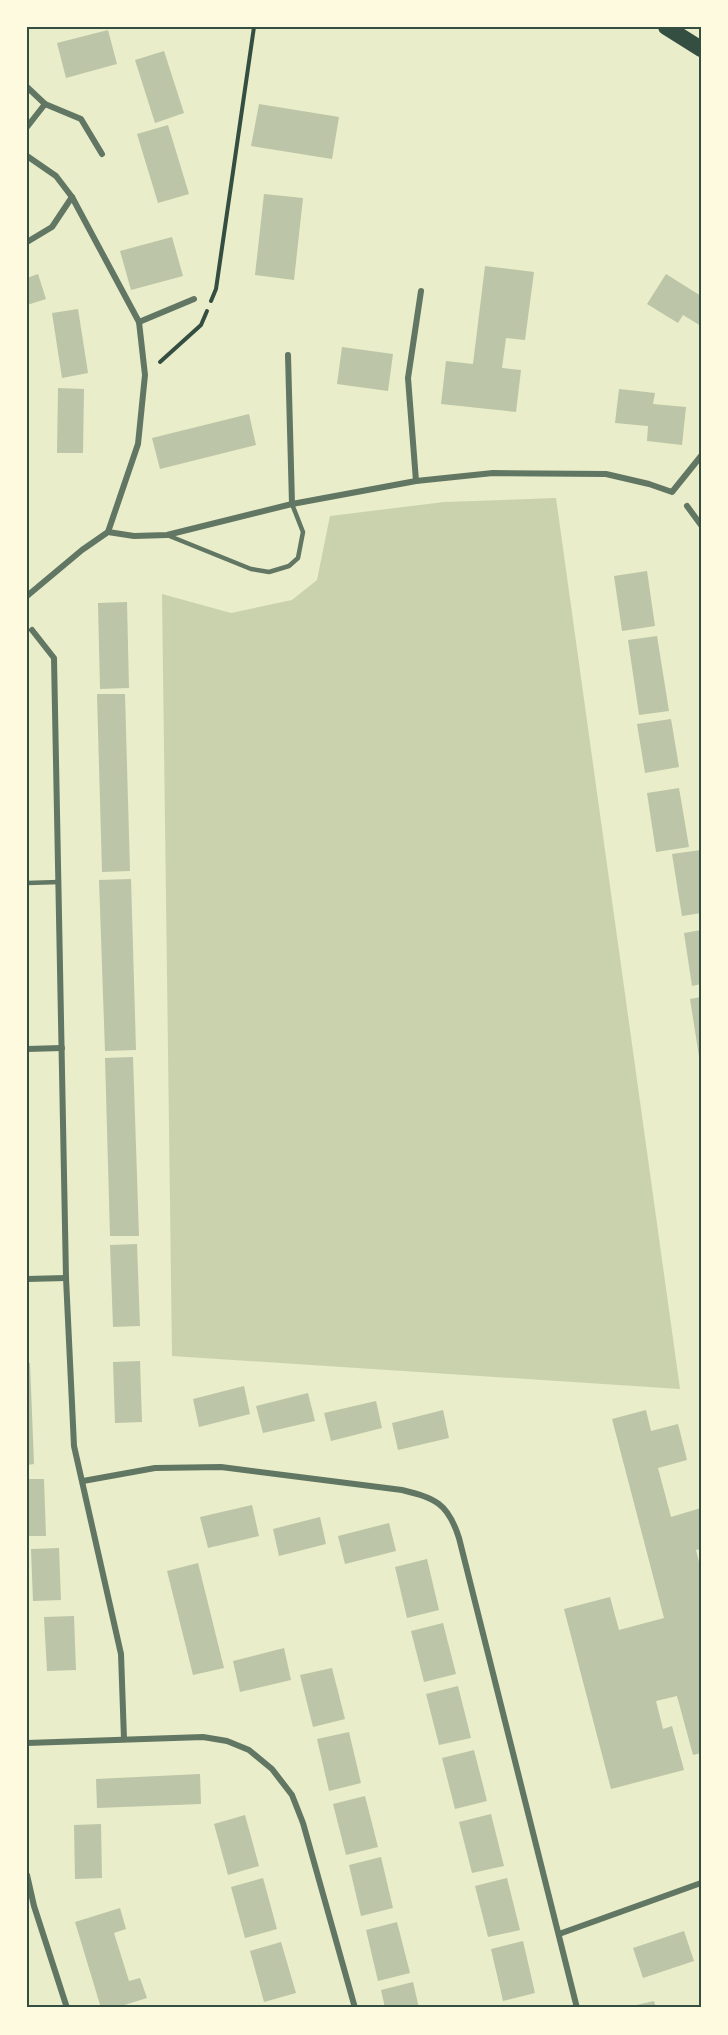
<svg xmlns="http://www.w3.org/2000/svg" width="728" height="2035" viewBox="0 0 728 2035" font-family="'Sofia Sans Condensed',sans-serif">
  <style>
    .green { fill: #cad2ad }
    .building { fill: #bcc5a7 }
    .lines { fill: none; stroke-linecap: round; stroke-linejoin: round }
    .path { stroke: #344e41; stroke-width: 4 }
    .service { stroke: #617663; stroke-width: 4.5 }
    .minor { stroke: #617663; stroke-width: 6 }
    .trunk { stroke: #344e41; stroke-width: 16 }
    .neatline { fill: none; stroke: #344e41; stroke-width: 2 }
  </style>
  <rect width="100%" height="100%" fill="#e9edc9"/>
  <!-- green -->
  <polygon class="green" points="556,498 680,1389 172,1356 162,594 231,613 292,600 317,580 330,516 444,502"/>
  <!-- building -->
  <g class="building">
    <polygon points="108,30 117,64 66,78 57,43"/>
    <polygon points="164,51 184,113 155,123 135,60"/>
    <polygon points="259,104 339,117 332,159 251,146"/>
    <polygon points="168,125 189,194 158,203 137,134"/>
    <polygon points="264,194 303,198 294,280 255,275"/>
    <polygon points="172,237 183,276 131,290 120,251"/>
    <polygon points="485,266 534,272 525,340 506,338 502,368 521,370 516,412 441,404 446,361 473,364"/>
    <polygon points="38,274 46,299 27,305 27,278"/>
    <polygon points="666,274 701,296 701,326 683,315 678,323 647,304"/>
    <polygon points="78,309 88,373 62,378 52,313"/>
    <polygon points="342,347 393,354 388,391 337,384"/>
    <polygon points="58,388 84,389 83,453 57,453"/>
    <polygon points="619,389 655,393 653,404 686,407 682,445 647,441 648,426 615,423"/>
    <polygon points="249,414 256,445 160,469 152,438"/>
    <polygon points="647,571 655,626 622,631 614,576"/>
    <polygon points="127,602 129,688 100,689 98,603"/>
    <polygon points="657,636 669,711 639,715 628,640"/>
    <polygon points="97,694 125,694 130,871 102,872"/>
    <polygon points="671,719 679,767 645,773 637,724"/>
    <polygon points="679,788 689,847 656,852 647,793"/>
    <polygon points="701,850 701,913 682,916 672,854"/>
    <polygon points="131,879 136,1050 105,1051 99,880"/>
    <polygon points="701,930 701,984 692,986 684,933"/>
    <polygon points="701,997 701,1063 700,1063 690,999"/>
    <polygon points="133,1057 139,1236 110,1236 105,1058"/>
    <polygon points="137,1244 140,1326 113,1327 110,1245"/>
    <polygon points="140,1361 142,1422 115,1423 113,1362"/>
    <polygon points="27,1363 30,1363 34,1464 27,1465"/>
    <polygon points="244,1386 250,1414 199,1427 193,1399"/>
    <polygon points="308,1393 315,1421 263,1433 256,1406"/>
    <polygon points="376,1401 382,1428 331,1441 324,1413"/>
    <polygon points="443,1410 449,1438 398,1450 392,1423"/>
    <polygon points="646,1410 651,1431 678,1424 687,1460 658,1468 671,1517 701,1508 701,1549 696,1550 701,1570 701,1753 693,1755 677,1696 656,1701 663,1729 672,1726 684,1770 611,1789 564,1609 610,1597 619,1630 664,1618 612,1419"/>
    <polygon points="27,1479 44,1479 46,1536 27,1536"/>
    <polygon points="252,1505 259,1536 208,1548 200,1517"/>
    <polygon points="320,1517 326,1544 279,1556 273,1529"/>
    <polygon points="389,1523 396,1551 345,1564 338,1536"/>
    <polygon points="59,1548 61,1600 33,1601 31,1549"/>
    <polygon points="427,1559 439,1610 407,1618 395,1567"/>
    <polygon points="198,1563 224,1668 193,1675 167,1571"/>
    <polygon points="74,1616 76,1670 47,1671 44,1617"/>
    <polygon points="443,1623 456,1674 424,1682 411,1631"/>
    <polygon points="284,1648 291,1680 240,1692 233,1661"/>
    <polygon points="332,1668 345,1719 313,1727 300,1675"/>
    <polygon points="458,1686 471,1738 439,1745 426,1694"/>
    <polygon points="349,1732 361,1783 329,1791 317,1739"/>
    <polygon points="474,1750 487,1801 455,1809 442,1758"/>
    <polygon points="200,1774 201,1804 97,1808 96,1779"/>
    <polygon points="365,1796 378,1847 346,1855 333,1804"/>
    <polygon points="491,1814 504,1866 472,1873 459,1822"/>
    <polygon points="245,1815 259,1866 228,1875 214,1824"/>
    <polygon points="101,1824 102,1878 75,1879 74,1825"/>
    <polygon points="381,1857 393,1908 361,1916 349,1865"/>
    <polygon points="263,1878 277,1929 245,1938 231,1887"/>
    <polygon points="507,1878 520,1930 488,1937 475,1886"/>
    <polygon points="120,1908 126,1929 114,1933 129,1981 140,1978 147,1998 115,2008 101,2008 75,1922"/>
    <polygon points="397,1922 410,1973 378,1981 366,1930"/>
    <polygon points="684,1931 694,1961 643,1978 633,1948"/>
    <polygon points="523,1941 535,1993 503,2001 491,1949"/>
    <polygon points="281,1942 296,1993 264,2002 250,1951"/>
    <polygon points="413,1982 419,2008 385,2008 381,1990"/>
    <polygon points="654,2001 656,2008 628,2008 628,2007"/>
  </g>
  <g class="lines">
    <!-- path -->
    <g class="path">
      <polyline points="211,301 216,289 254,27"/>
      <polyline points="160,362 201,325 207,311"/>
    </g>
    <!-- service -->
    <g class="service">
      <polyline points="167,535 251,569 269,572 289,566 298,558 303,532 292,504"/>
      <polyline points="27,883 59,882"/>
    </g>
    <!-- minor -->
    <g class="minor">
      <polyline points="27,87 45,104 27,127"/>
      <polyline points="45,104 81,119 102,154"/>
      <polyline points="27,156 56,176 72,197 139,322 145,375 138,444 108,532"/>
      <polyline points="27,242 52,227 72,197"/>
      <polyline points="139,322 194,299"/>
      <polyline points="288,355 292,504"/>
      <polyline points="416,481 408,378 421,291"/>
      <polyline points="687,506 701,525"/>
      <polyline points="27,596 82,550 108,532 134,536 167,535 292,504 416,481 493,473 606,474 649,484 672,492 701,456"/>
      <polyline points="32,630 54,658 66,1278 74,1446 121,1654 124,1739"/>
      <polyline points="27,1049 62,1048"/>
      <polyline points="27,1279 66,1278"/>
      <path d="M83 1481 155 1468 221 1467 402 1490C435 1498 448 1503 459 1538L577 2008"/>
      <polyline points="27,1743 203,1737 227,1741 249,1750 272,1769 292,1795 303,1823 355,2008"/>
      <polyline points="27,1875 34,1906 67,2008"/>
      <polyline points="559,1934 701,1883"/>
    </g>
    <!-- trunk -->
    <polyline class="trunk" points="666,27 701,49"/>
  </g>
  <!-- border -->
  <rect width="728" height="2035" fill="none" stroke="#fefae0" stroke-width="57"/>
  <rect x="28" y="28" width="672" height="1978" class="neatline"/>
</svg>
